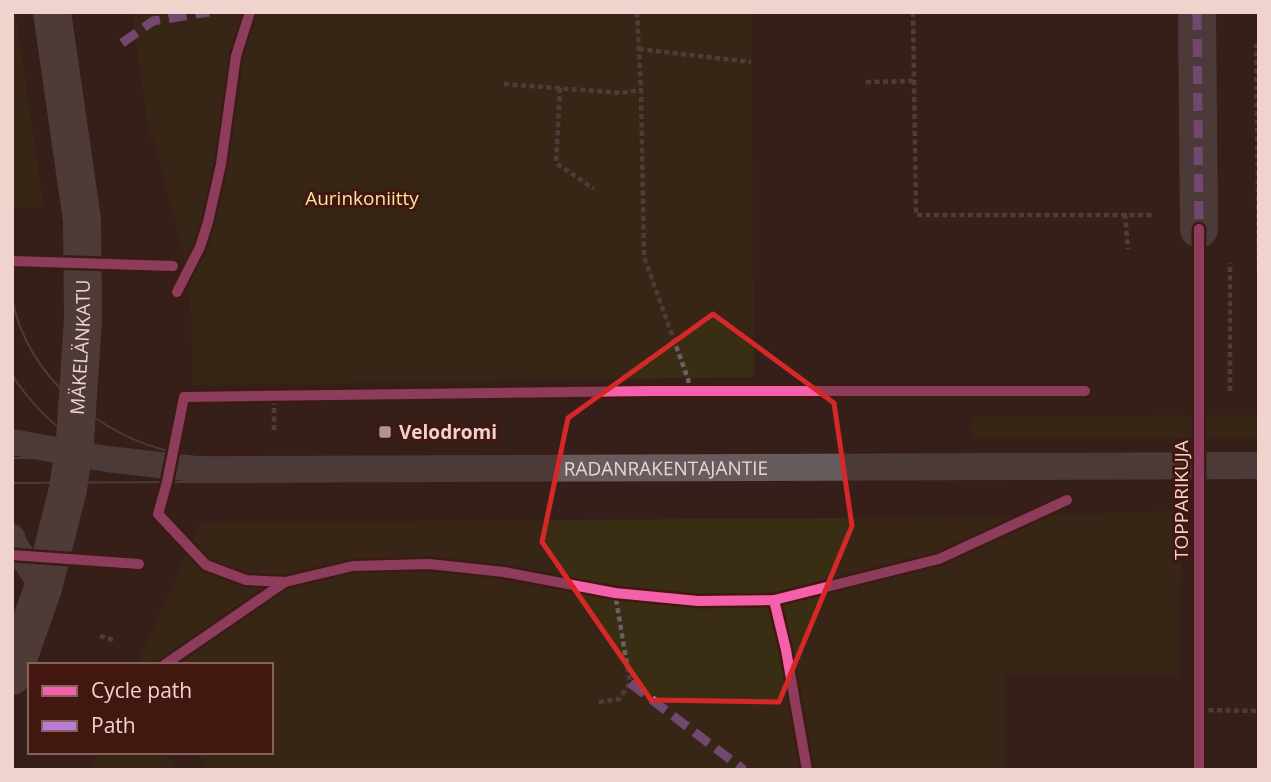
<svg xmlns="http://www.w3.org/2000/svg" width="1271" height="782" viewBox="0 0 1271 782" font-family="'Open Sans',sans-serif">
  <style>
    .green { fill: #392e13 }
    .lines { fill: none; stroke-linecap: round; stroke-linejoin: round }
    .path { stroke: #6d6061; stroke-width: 4.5; stroke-dasharray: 5 3.5; stroke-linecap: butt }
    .lane { stroke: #665b5d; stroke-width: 26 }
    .street { stroke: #665b5d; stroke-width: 38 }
    .primary { stroke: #6a5b5c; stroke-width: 38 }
    .tram { stroke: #6c5b5b; stroke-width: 2 }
    .quiet { stroke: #bd7bd9; stroke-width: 9; stroke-dasharray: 18 9; stroke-linecap: butt }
    .cycleway-casing { stroke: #41170f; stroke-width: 15 }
    .cycleway { stroke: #f560ab; stroke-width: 10 }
    .marked { fill: none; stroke: #d62828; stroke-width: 5; stroke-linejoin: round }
    .poi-dot { fill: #af948e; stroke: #41170f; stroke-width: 2.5 }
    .labels { text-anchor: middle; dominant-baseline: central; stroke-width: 6; stroke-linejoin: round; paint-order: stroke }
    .park-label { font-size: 19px; fill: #fbe39e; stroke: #41170f }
    .street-label { font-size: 19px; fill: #f0d3cd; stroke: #41170f }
    .poi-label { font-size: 19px; font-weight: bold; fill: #f0d3cd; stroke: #41170f; text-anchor: start }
  </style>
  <rect width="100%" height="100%" fill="#361f1a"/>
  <!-- green -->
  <g class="green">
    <polygon points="12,12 15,12 44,207 12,208"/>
    <polygon points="132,12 751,12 754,377 193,385 191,315 183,252 155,141 149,136"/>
    <polygon points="1259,415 1259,438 971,438 971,417"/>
    <polygon points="1182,511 1179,676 1005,675 1005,770 208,770 197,752 271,752 271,665 144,665 140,657 201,523 968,517"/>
    <polygon points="98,752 166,752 177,770 90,770"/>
  </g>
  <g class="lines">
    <!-- path -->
    <g class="path">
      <polyline points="637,12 641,90"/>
      <polyline points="913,12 916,215 1154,215"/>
      <polyline points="1259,46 1256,46 1259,272"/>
      <polyline points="639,49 751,62"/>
      <polyline points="866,82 914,81"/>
      <polyline points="504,84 622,93 641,90 644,257 688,379 690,391"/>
      <polyline points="560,88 556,163 594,189"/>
      <polyline points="1125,214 1128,249"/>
      <polyline points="1230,391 1230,263"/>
      <polyline points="274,430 274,395"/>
      <polyline points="100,636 113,640"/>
      <polyline points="599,702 619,699 630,683 615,593"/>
      <polyline points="1200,710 1259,711"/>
    </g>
    <!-- lane -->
    <g class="lane">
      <path id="s1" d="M12 442 107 459 205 470 1259 466"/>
      <polyline points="12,537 15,545 43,588"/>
    </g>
    <!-- street -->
    <polyline class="street" points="1197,12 1199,229"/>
    <!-- primary -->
    <path class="primary" id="s2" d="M12 676 43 588 68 489 75 441 83 319 82 220 52 12"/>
    <!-- tram -->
    <g class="tram">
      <path d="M12 299C28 378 101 437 177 453"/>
      <path d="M12 375C47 428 98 463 161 477"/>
      <polyline points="12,458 1259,453"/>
      <polyline points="12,483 1259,475"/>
    </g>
    <!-- quiet -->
    <g class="quiet">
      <polyline points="1197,12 1199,229"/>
      <polyline points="122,43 153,21 209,12"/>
      <polyline points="630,683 744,770"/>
    </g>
    <!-- cycleway casing -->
    <g class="cycleway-casing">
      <g id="cycleway">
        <polyline points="1199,229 1199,770"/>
        <polyline points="12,261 173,266"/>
        <polyline points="177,292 200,247 208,222 221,164 236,56 250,12"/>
        <polyline points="1067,500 939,559 774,600 698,601 615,593 504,572 429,564 353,566 285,582 246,580 206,565 158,514 167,482 184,397 651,391 1085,391"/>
        <polyline points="12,555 139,564"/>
        <polyline points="774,600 786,650 807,770"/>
        <polyline points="164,665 285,582"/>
      </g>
    </g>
    <!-- cycleway -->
    <use href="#cycleway" class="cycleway"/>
  </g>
  <!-- marked area -->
  <path d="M0 0H1271V782H0ZM713 314 834 403 852 526 779 702 651 700 542 542 568 418Z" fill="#361f1a" fill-opacity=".55" fill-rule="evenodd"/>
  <path class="marked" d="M713 314 834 403 852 526 779 702 651 700 542 542 568 418Z"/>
  <!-- markers -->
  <rect class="poi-dot" x="378" y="425" width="14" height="14" rx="3.5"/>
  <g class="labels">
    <!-- park labels -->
    <g class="park-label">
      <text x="362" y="198">Aurinkoniitty</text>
    </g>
    <!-- street labels -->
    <g class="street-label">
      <text stroke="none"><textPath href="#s2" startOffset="338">MÄKELÄNKATU</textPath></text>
      <text stroke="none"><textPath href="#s1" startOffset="656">RADANRAKENTAJANTIE</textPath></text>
      <text transform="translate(1181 500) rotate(-90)">TOPPARIKUJA</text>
    </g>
    <!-- poi labels -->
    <g class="poi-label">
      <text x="399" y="432">Velodromi</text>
    </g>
  </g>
  <!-- border -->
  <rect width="1271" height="782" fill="none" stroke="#f0d3cd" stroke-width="28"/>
  <!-- legend -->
  <rect x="28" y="663" width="245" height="91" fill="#41170f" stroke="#87625b" stroke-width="2"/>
  <rect x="42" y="686" width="35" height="10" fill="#f560ab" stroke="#87625b" stroke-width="2"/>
  <text x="91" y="698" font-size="21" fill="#f0d3cd">Cycle path</text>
  <rect x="42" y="721" width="35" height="10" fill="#bd7bd9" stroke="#87625b" stroke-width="2"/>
  <text x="91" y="733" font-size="21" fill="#f0d3cd">Path</text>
</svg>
